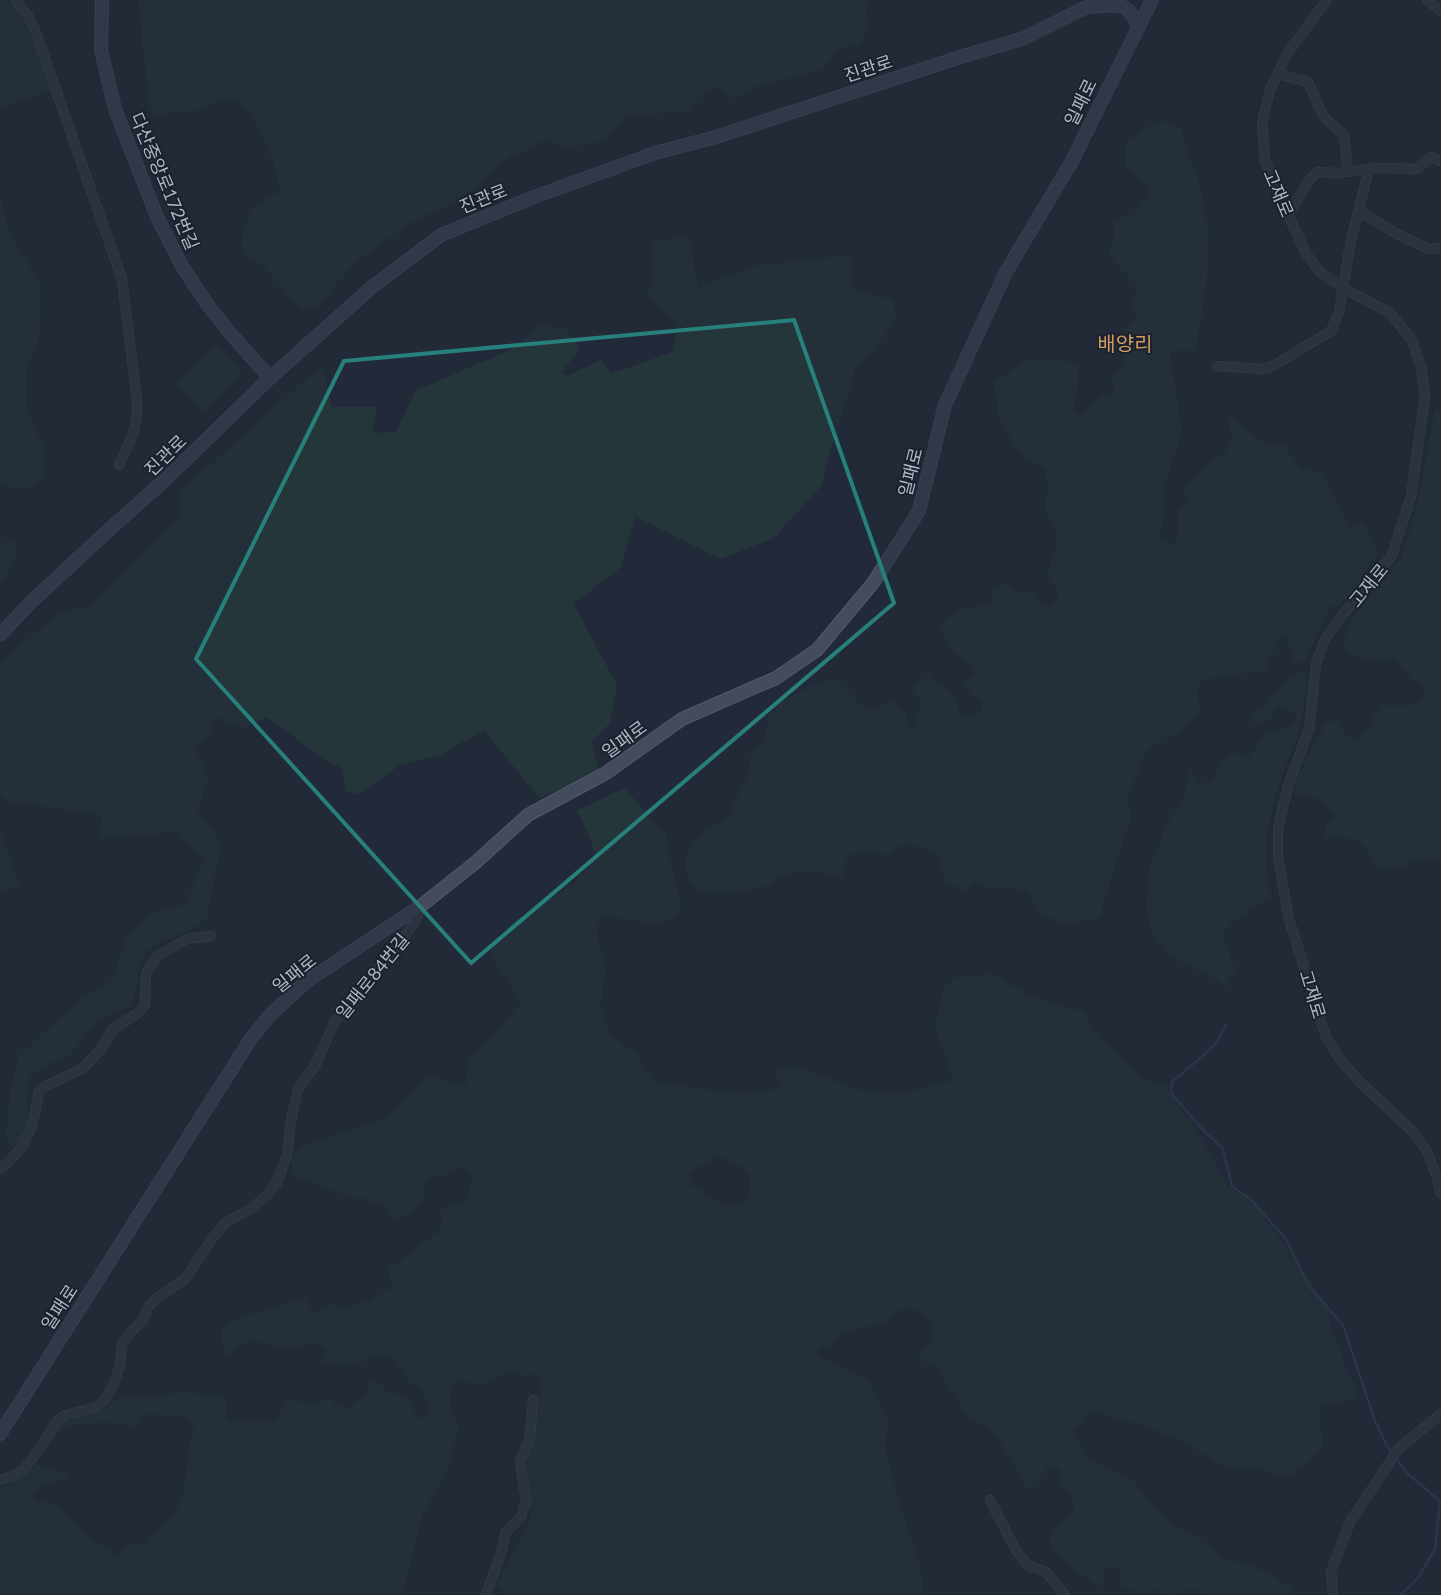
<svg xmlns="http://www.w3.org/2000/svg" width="1441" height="1595" viewBox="0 0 1441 1595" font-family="Lato,'Noto Sans KR',sans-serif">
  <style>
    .green { fill: #24363a; fill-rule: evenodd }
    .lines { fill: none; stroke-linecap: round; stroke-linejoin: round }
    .stream { stroke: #364460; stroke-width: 2.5 }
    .street-casing { stroke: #535a67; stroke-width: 10 }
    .secondary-casing { stroke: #535a67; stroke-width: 14 }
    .street { stroke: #353c49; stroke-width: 9 }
    .secondary { stroke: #434b5c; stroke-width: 12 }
    .marked { fill: none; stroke: #27807b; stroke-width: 4; stroke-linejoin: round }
    .labels { text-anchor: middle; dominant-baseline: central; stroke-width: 4; stroke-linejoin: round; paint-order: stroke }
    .street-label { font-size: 18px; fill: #b0b7c5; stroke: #1b212e }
    .quarter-label { font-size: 20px; fill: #d19a5f; stroke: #1b212e }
  </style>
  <rect width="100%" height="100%" fill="#222a39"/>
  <!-- green -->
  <g class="green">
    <path d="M0 0H7C32 23 39 59 50 90L0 108Z"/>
    <path d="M138 0H870L864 5 870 27 859 44 839 49 822 70 751 87 740 96 729 98 717 87 702 93 689 112 626 115 611 134 592 144 564 147 547 139 527 150 511 156 457 204 436 211 410 223 355 263 318 305 303 310 262 265 246 258 241 241 250 209 281 190C273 158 261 124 239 100H220L197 110 154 115 149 104Z"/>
    <path d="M1160 120 1181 127 1186 151 1198 180 1208 224 1207 279 1196 351 1172 350 1170 356 1182 431 1162 495 1166 503 1160 539 1161 542 1172 544 1178 538V512L1189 503 1183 492 1203 469 1226 451 1233 438 1229 427 1228 414 1267 446 1283 445 1301 468 1322 473 1350 529 1363 523 1379 553 1365 568 1367 577 1341 604 1331 606 1305 661 1294 663 1287 638 1281 636 1264 671 1237 674 1201 681 1197 690 1201 712 1177 735 1165 736 1146 752 1128 797 1131 816 1100 915 1091 921 1059 922 1038 912 1028 892 1009 886 993 890 975 881 964 892 944 879C943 848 926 847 900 845L889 855 860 850 846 858 843 878C822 872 799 867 778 878 773 880 770 885 765 886 743 894 721 892 699 892L688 879 685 856 698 838 729 815 748 774 751 764 749 758 760 746 766 732 768 717 783 700 827 679 838 681 867 711 889 701C901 705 908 712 908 725L914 729 920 721 916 715 921 710 919 699 911 690 929 675 936 685 948 689 957 700C956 710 960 714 969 718L979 714 982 709 980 701 971 694 965 682 975 675C971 659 961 662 953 651 947 644 943 634 938 625L962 608 983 606 994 601 991 590 1009 582 1015 591 1036 593 1040 604 1050 607 1058 597 1056 586 1049 581 1048 573 1056 544 1057 531 1045 510 1048 485 1045 470 1018 451 999 417 994 384 1024 360H1057L1079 364 1078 387 1072 411 1081 417 1104 394 1112 395 1114 386 1109 379 1125 367V328L1136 318 1129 303 1138 287 1114 261 1109 250 1115 233 1112 219 1135 214 1148 197 1149 185 1126 168 1127 141 1142 130Z"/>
    <polygon points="0,192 9,231 41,286 39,342 25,371 27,406 45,452 43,476 32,487 12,488 0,482"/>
    <path d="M690 236 698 288 754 266 853 255 852 290 892 300 896 318 871 355 856 367 852 385 836 430 821 486 774 538 720 559 635 516 621 567 574 604 617 685 610 723 592 741 598 769 571 786 539 798 484 730 442 754 400 765 359 794 345 791 343 769 324 759 267 717 243 729 215 716 208 736 196 749 208 779 197 810 217 837 221 845 207 918C191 934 166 936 148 951 136 961 140 993 130 1004 120 1014 104 1014 94 1024 84 1033 78 1049 67 1056 60 1061 50 1062 42 1067 37 1070 32 1075 28 1079L27 1126 23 1139 11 1149 6 1132 10 1089 19 1056 81 998 113 980 126 939 150 914 186 904 204 858 179 832 99 838 102 815 6 801 0 794V662L60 612 90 606 180 516V492L323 364 332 407H377L372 433 396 432 415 391 510 350 540 325 566 329 580 348 562 372 567 376 601 360 611 374 672 352 679 323 660 310 645 291 652 290 651 242Z"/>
    <polygon points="218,345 239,367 239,379 203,413 176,384"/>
    <path d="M1435 409 1441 412V860L1420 857 1401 868 1376 870C1363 835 1359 840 1324 836L1327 824 1337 815 1317 799 1305 793 1297 798 1293 790 1311 749 1325 725 1336 719 1344 733 1356 740C1370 732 1372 718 1381 704 1399 707 1409 708 1425 696L1422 686 1413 681 1395 660H1371L1348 653 1343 642 1356 610 1401 558 1416 510Z"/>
    <path d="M8 539 17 540C16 556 14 571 0 581V548Z"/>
    <path d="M1303 671 1307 674 1301 727 1275 796 1267 833 1266 870 1272 896 1233 921 1223 934 1235 969 1225 989 1221 982 1166 954 1152 931 1146 907 1150 863 1157 850 1166 825 1184 799 1188 775 1191 770 1194 773 1197 782 1204 783 1213 781C1217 768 1222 760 1233 752L1240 756H1249C1255 749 1261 739 1268 734 1281 725 1293 734 1296 714L1286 707 1279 706 1274 713 1272 720 1253 723 1250 718 1255 710 1266 705 1286 681Z"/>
    <path d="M624 788 665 833 681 905 676 918 659 924 601 915 597 933 606 968 600 1008 610 1035 636 1053 653 1082 742 1094 780 1088 775 1069 798 1067 858 1090 899 1094 953 1080 935 1027 944 987 957 976 994 974 1031 997 1083 1012 1102 1041 1143 1077 1165 1086 1201 1137 1228 1186 1256 1206 1313 1285 1327 1308 1332 1329 1359 1400 1319 1404 1323 1448 1305 1466 1287 1477 1255 1468 1228 1469 1181 1440 1126 1420 1089 1411 1072 1432 1090 1458 1130 1478 1173 1526 1188 1530 1224 1559 1258 1568 1275 1577 1289 1587 1294 1595H1205L1192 1589 1182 1591 1178 1595H1166L1153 1589 1141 1594 1121 1587 1120 1569 1110 1566 1104 1569 1106 1581 1098 1587 1061 1559 1049 1541 1054 1531 1074 1512 1071 1495 1062 1485 1060 1469 1047 1467 1041 1476 1027 1490 997 1435 965 1414 938 1369 920 1359 919 1352 931 1344V1321L913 1308 897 1311 887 1321 863 1328 842 1331 832 1344 818 1350 820 1357 868 1380 888 1421 885 1448 908 1531 919 1560 924 1595H504L496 1585 531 1518 525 1473 540 1394V1373L527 1376 506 1369C490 1388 480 1386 458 1380 445 1399 448 1408 459 1427L449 1469 423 1512 402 1595H0V1486L11 1483 37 1465 53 1468 70 1478 39 1487 32 1497 38 1503 44 1500 52 1503 89 1537 116 1556 132 1543 146 1545 175 1512 183 1496 188 1454 194 1427 181 1415 170 1417 161 1414H143L136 1426 106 1422 68 1425 46 1445 60 1425 68 1418 98 1413 115 1400 123 1397 160 1398 178 1392 225 1396 227 1420 274 1421 291 1398 314 1406 329 1397 337 1406 347 1408 366 1394 368 1384 375 1379 387 1391 407 1397 411 1406 419 1419 426 1417 429 1412 423 1391 410 1383 392 1356H373L356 1366 331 1363 321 1364 328 1352 317 1343C308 1345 296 1349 286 1348 257 1347 255 1329 228 1357L223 1347 221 1330 240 1317 309 1297V1307L317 1313 332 1304 348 1310 365 1297 369 1303 392 1286 389 1269 440 1230 442 1222 440 1210C466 1203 466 1201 474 1176L461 1168 440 1178 431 1176 424 1185 425 1198 412 1214 392 1219 383 1206H380L363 1197 357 1199 351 1198 309 1180 292 1177V1157L305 1145 384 1119 427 1075 465 1086 469 1061 522 1002 489 953 512 923 574 883 597 857 583 822 576 811ZM718 1155C730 1161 751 1168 751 1184 751 1189 747 1196 746 1200L731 1207 688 1184 692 1172Z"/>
    <polygon points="0,831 20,885 0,892"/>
  </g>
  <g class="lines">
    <!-- stream -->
    <g class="stream">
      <polyline points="1226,1025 1215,1045 1172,1082 1171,1093 1202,1129 1223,1149 1232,1186 1252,1201 1286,1239 1308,1285 1343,1325 1375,1421 1387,1446 1393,1454"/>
      <polyline points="1396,1458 1407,1473 1440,1501"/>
      <polyline points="1401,1595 1418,1578 1435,1549 1440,1501"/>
    </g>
    <!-- street casing -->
    <g class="street-casing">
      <g id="street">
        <path d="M15 0 28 16 35 30 122 279 137 400C138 428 131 440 119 465"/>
        <polyline points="1327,0 1287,54 1270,90 1262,122 1265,161 1288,215 1307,255 1319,271 1343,288 1390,313 1412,340 1421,367 1425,396 1411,496 1392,555 1341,617 1325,639 1316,664 1309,729 1288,786 1278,828 1278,857 1289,919 1326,1037 1338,1057 1359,1081 1412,1131 1427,1151 1436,1175 1441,1194"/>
        <polyline points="1427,0 1441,11"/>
        <polyline points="1278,74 1308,82 1322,114 1327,120 1344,135 1348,171"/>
        <polyline points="1359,211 1397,234 1429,249 1441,248"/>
        <polyline points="1288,215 1310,179 1318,172 1338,173 1377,168 1417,169 1431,157 1441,161"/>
        <polyline points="1217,366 1262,369 1273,366 1331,331 1339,312 1350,245 1369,169"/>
        <path d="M0 1169C30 1146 33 1126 39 1091L46 1086 82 1069 102 1048 112 1030 138 1013 145 1005 146 973 157 956 187 939 211 936"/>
        <polyline points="0,1480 12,1476 24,1469 38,1451 57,1421 65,1415 97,1407 105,1399 113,1386 120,1365 122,1344 130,1333 143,1320 148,1307 158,1297 185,1279 215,1235 225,1223 252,1208 265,1197 277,1183 287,1155 292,1115 298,1089 315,1066 334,1023 345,1008 358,996 415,922 422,905"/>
        <polyline points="990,1500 1015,1549 1027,1565 1046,1572 1065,1595"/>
        <polyline points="486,1595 501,1553 506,1532 521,1517 526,1500 520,1462 530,1438 533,1400"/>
        <polyline points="1333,1595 1331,1571 1351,1520 1399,1448 1441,1414"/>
      </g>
    </g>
    <!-- secondary casing -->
    <g class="secondary-casing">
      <g id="secondary">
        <polyline points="102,0 101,50 115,109 157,217 182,266 207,304 230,333 270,378"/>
        <path d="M1091 7C1116 5 1129 0 1138 27"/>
        <polyline points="0,635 31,602 112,527 166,479 270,378 372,287 441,235 534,197 655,153 716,137 973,53 1022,39 1101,0"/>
        <polyline points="0,1434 250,1040 270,1015 307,981 422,905 475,863 528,815 606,773 682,719 776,678 817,650 873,583 919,511 945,405 1006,272 1072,161 1152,0"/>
      </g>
    </g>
    <!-- street -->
    <use href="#street" class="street"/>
    <!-- secondary -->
    <use href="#secondary" class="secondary"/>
  </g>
  <!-- marked area -->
  <path d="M0 0H1441V1595H0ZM794 320 894 603 471 963 196 659 344 361Z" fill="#222a39" fill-opacity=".55" fill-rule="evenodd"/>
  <path class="marked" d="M794 320 894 603 471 963 196 659 344 361Z"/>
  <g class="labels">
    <!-- street labels -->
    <g class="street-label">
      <text transform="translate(868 68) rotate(-18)">진관로</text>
      <text transform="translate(1080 102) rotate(-64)">일패로</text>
      <text transform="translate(165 181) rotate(67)">다산중앙로172번길</text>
      <text transform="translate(1279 193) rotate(67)">고재로</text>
      <text transform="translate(483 198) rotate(-22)">진관로</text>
      <text transform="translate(165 455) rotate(-44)">진관로</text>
      <text transform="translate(910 472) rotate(-76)">일패로</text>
      <text transform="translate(1368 585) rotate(-51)">고재로</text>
      <text transform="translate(624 739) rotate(-36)">일패로</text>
      <text transform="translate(294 973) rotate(-39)">일패로</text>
      <text transform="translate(372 976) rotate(-51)">일패로84번길</text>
      <text transform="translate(1313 994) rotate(73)">고재로</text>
      <text transform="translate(59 1307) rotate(-57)">일패로</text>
    </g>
    <!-- quarter labels -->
    <g class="quarter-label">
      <text x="1125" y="343">배양리</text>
    </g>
  </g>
</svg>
